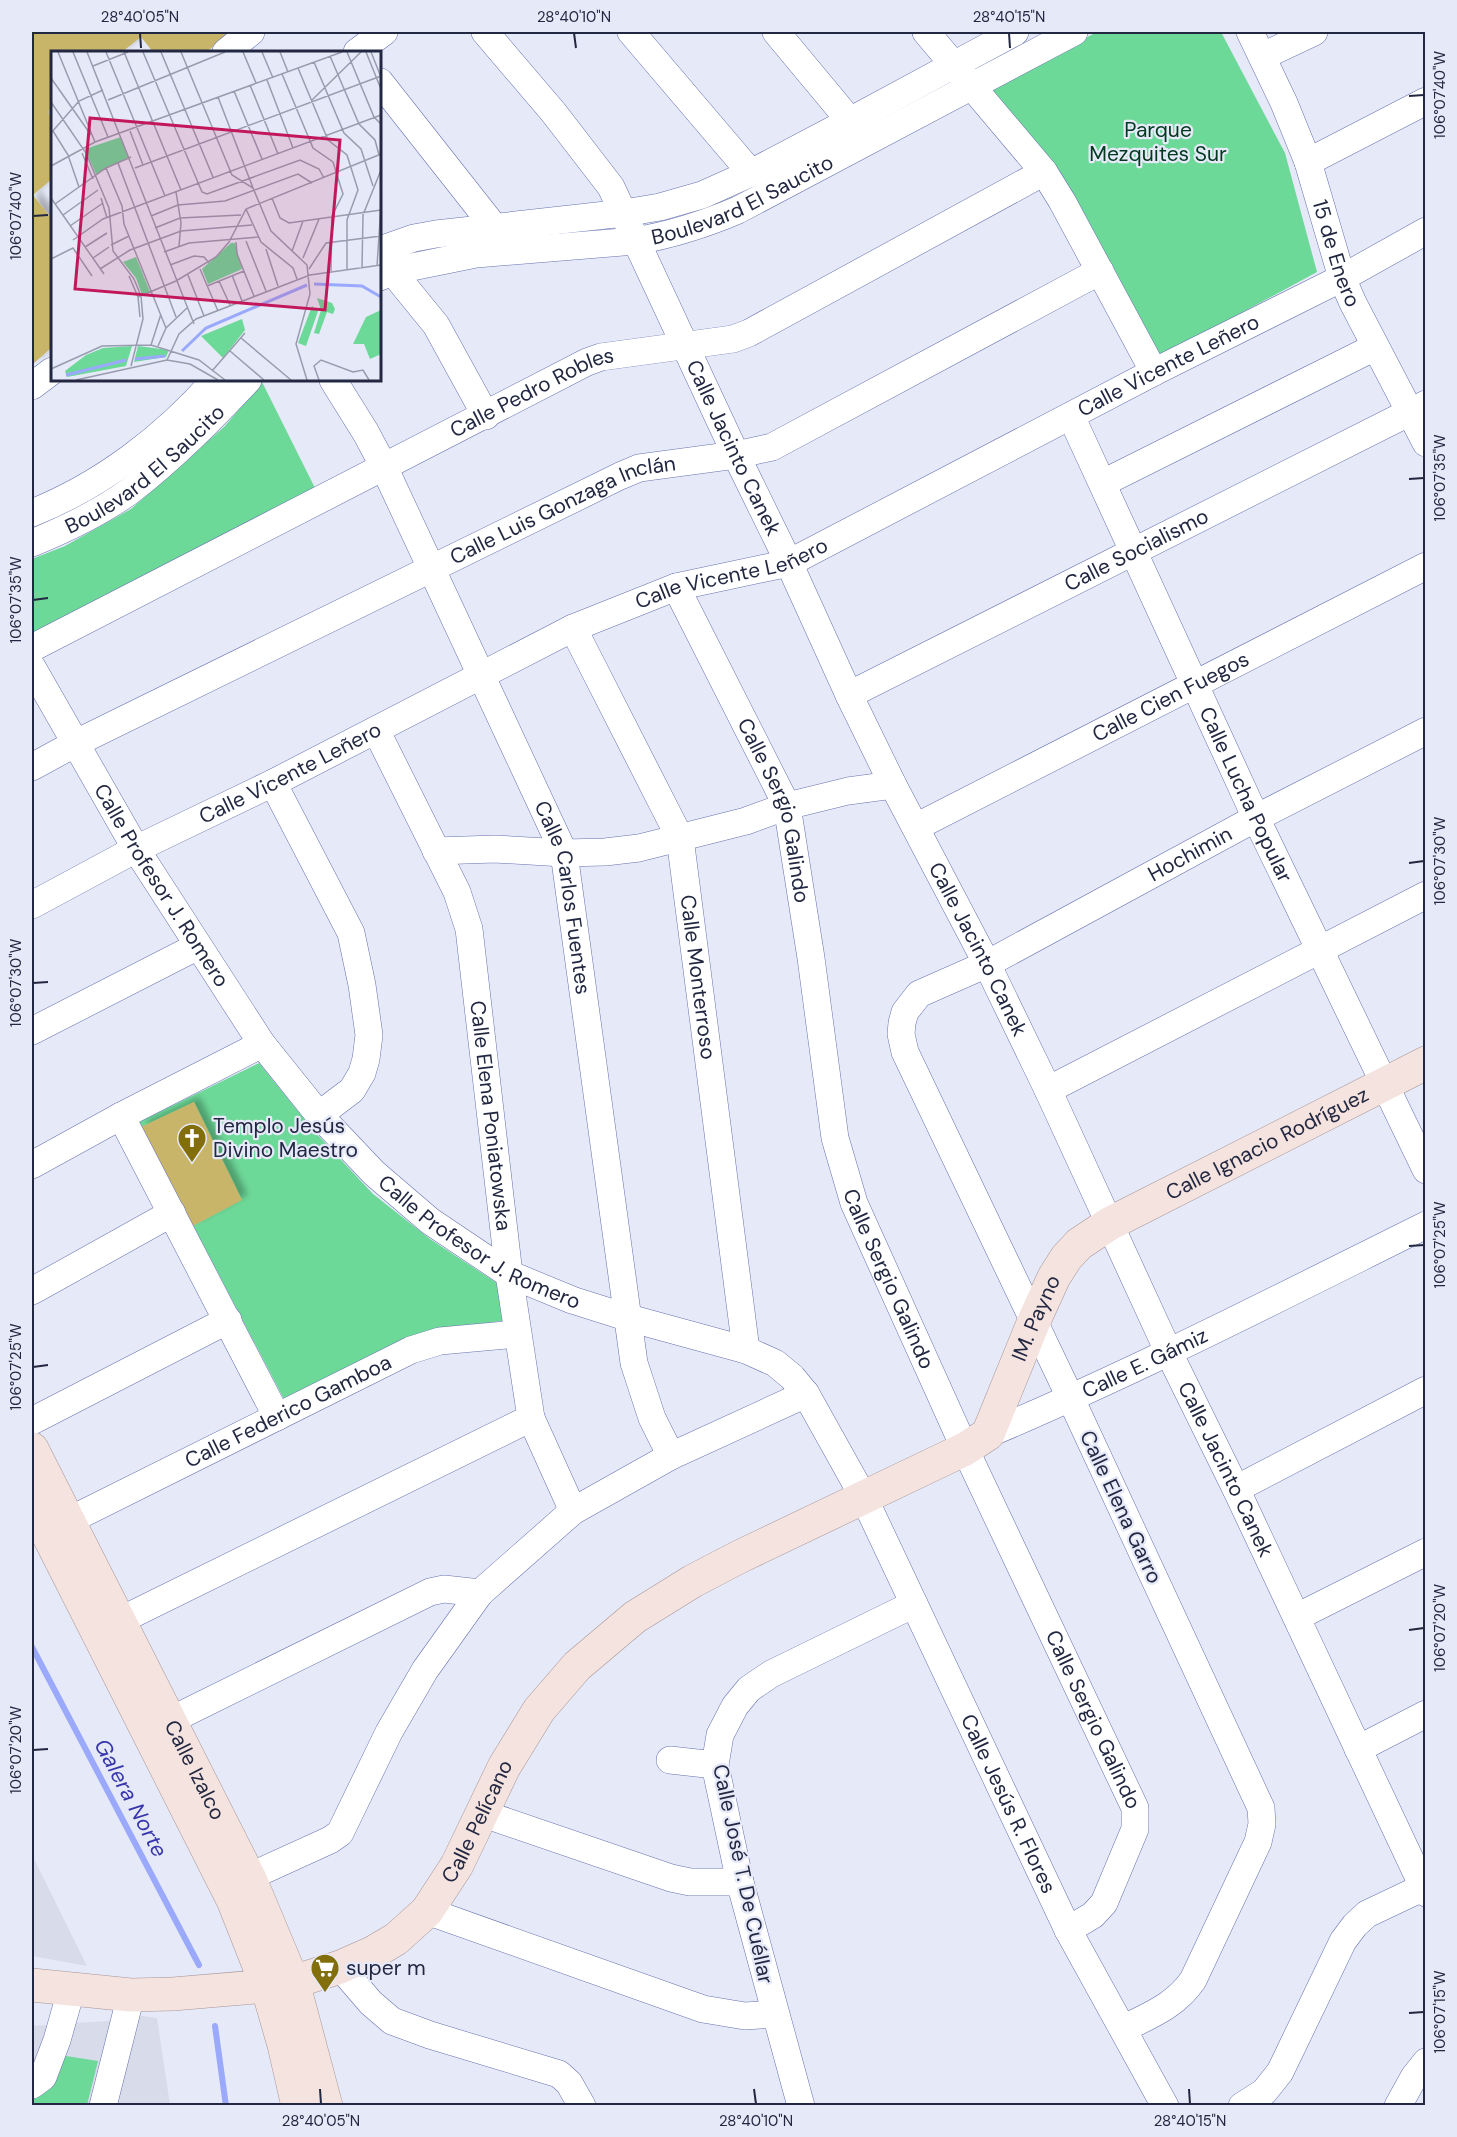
<svg xmlns="http://www.w3.org/2000/svg" width="1457" height="2137" viewBox="0 0 1457 2137" font-family="'DM Sans',sans-serif">
  <style>
    .built { fill: #d7dbea }
    .green { fill: #6dd998 }
    .lines { fill: none; stroke-linecap: round; stroke-linejoin: round }
    .stream { stroke: #9aa9fc; stroke-width: 6 }
    .building { fill: #c8b56b; filter: url(#shadow) }
    .minor-casing { stroke: #6772b0; stroke-width: 28 }
    .major-casing { stroke: #a69599; stroke-width: 34 }
    .minor { stroke: #fff; stroke-width: 27 }
    .major { stroke: #f4e3de; stroke-width: 33 }
    .ticks { fill: none; stroke: #232842; stroke-width: 2 }
    .labels { text-anchor: middle; dominant-baseline: central; stroke-width: 4.5; stroke-linejoin: round; paint-order: stroke }
    .park-label { font-size: 21px; fill: #02391e; stroke: #e6e9f7 }
    .street-label { font-size: 21px; fill: #232842; stroke: #e6e9f7 }
    .poi-label { font-size: 21px; fill: #232842; stroke: #e6e9f7; text-anchor: start }
    .water-label { font-size: 22px; font-style: italic; fill: #3736ab; stroke: #e6e9f7 }
    .inset-river { fill: none; stroke: #9aa9fc; stroke-width: 3 }
    .inset-road { fill: none; stroke: #989caf; stroke-width: 1.5 }
    .view { fill: #c2185b; fill-opacity: 0.15; stroke: #c2185b; stroke-width: 3 }
    .inset-edge { fill: none; stroke: #232842; stroke-width: 3 }
    .neatline { fill: none; stroke: #232842; stroke-width: 2 }
    .ticks-label { font-size: 15px; text-anchor: middle; fill: #232842 }
  </style>
  <defs>
    <filter id="shadow"><feDropShadow dx="5.5" dy="-5.5" stdDeviation="3" flood-color="#0004"/></filter>
  </defs>
  <rect width="100%" height="100%" fill="#e6e9f7"/>
  <!-- built -->
  <g class="built">
    <polygon points="32,1855 87,1966 32,1956"/>
    <polygon points="136,2015 157,2018 170,2105 32,2106 32,2026 107,2021"/>
  </g>
  <!-- green -->
  <g class="green">
    <polygon points="1097,32 1221,32 1285,153 1317,272 1158,358 984,91"/>
    <polygon points="262,382 315,488 32,634 32,559 65,546 131,509 225,426"/>
    <polygon points="259,1063 314,1131 373,1194 430,1239 500,1285 507,1320 430,1332 286,1403 139,1122"/>
    <polygon points="66,2056 98,2061 87,2105 32,2105 32,2093 53,2080"/>
  </g>
  <g class="lines">
    <!-- stream -->
    <g class="stream">
      <polyline points="32,1647 199,1965"/>
      <polyline points="215,2026 226,2106"/>
    </g>
  </g>
  <!-- building -->
  <g class="building">
    <polygon points="32,32 233,32 206,52 153,52 141,37 122,52 52,52 52,108 48,112 52,118 52,179 33,195 52,219 52,347 32,365"/>
    <polygon points="194,1102 242,1200 193,1226 141,1127"/>
  </g>
  <g class="lines">
    <!-- minor casing -->
    <g class="minor-casing">
      <g id="minor">
        <path id="s1" d="M485 32 554 113 611 187 736 455 789 563 849 695 893 785 987 964 1048 1090 1169 1353 1236 1489 1426 1893"/>
        <polyline points="631,32 751,173"/>
        <polyline points="776,32 850,121"/>
        <polyline points="926,32 1044,172 1062,201 1154,372"/>
        <path id="s2" d="M1250 32 1284 103 1308 162 1342 278 1353 303 1426 443"/>
        <polyline points="226,52 251,32"/>
        <polyline points="357,52 384,32"/>
        <polyline points="1263,56 1314,32"/>
        <polyline points="380,82 495,228"/>
        <polyline points="1308,162 1426,101"/>
        <polyline points="380,250 414,238 436,234 624,213 660,207 702,195 751,173 850,121 1015,32"/>
        <polyline points="392,271 436,325 486,416"/>
        <path id="s3" d="M380 277 392 271 476 254 635 241C671 235 705 224 738 210L1074 32"/>
        <path id="s4" d="M333 380 366 433 384 467 564 853 634 1363 652 1418 671 1456"/>
        <polyline points="32,386 52,371"/>
        <path id="s5" d="M1071 416 1256 818 1426 1170"/>
        <polyline points="1103,483 1375,347"/>
        <path d="M32 513C102 485 165 437 215 380"/>
        <path id="s6" d="M32 543C66 529 100 513 130 491 173 458 211 419 248 380"/>
        <path id="s7" d="M676 587 787 806 811 958 835 1138 854 1203 965 1449 1135 1808V1829L1104 1903 1093 1915 1068 1930"/>
        <path id="s8" d="M573 628 680 838 746 1350"/>
        <path id="s9" d="M32 648 587 362 601 357 733 339 749 333 1044 172"/>
        <path id="s10" d="M32 667 136 849 262 1044 319 1115 374 1173 430 1221 509 1274 572 1300 629 1318 746 1350 775 1363 792 1377 806 1394 864 1498 1068 1930 1165 2106"/>
        <path id="s11" d="M849 695 1426 404"/>
        <path id="s12" d="M376 730 457 892 469 929 509 1274 531 1418 573 1511"/>
        <path id="s13" d="M32 767 74 744 620 476 639 468 736 455 772 447 1100 271"/>
        <polyline points="273,783 351,933 362,985 369,1035 366,1059 362,1073 352,1090 319,1115"/>
        <path id="s14" d="M916 827 1426 566"/>
        <polyline points="436,851 495,849 564,853 605,852 639,848 746,821 787,806 848,791 893,785"/>
        <path id="s15" d="M32 905 136 849 273 783 573 628 676 587 789 563 1154 372 1342 278 1426 231"/>
        <polyline points="32,1031 198,946"/>
        <polyline points="1048,1090 1426,895"/>
        <polyline points="121,1116 277,1417"/>
        <polyline points="32,1165 121,1116 262,1044"/>
        <polyline points="32,1291 172,1213"/>
        <polyline points="32,1421 228,1320"/>
        <path id="s16" d="M988 1434C1137 1371 1281 1297 1426 1225"/>
        <polyline points="1236,1489 1426,1390"/>
        <path id="s17" d="M68 1521 411 1350 440 1341 517 1334"/>
        <polyline points="1297,1617 1426,1552"/>
        <polyline points="119,1621 531,1418"/>
        <polyline points="169,1721 430,1592 444,1589 480,1593"/>
        <polyline points="1358,1749 1426,1714"/>
        <polyline points="670,1760 715,1765"/>
        <polyline points="481,1813 671,1878 690,1882 740,1882"/>
        <polyline points="249,1877 330,1840 340,1833 389,1732 425,1670 480,1593 573,1511 671,1456 806,1394"/>
        <polyline points="427,1911 703,2009 745,2016 775,2014"/>
        <polyline points="340,1967 371,2003 392,2021 430,2035 559,2074 569,2083 582,2106"/>
        <path id="s18" d="M1123 2029C1150 2015 1175 2006 1193 1980L1258 1842 1262 1824 1261 1808 1071 1399 905 1052 901 1034 902 1023 905 1012 919 994 987 964 1256 818 1426 731"/>
        <polyline points="32,2085 43,2077 57,2040 71,1991"/>
        <polyline points="103,2106 131,1995"/>
        <polyline points="801,2106 740,1882 715,1765 720,1735 735,1706 749,1689 771,1674 914,1604"/>
        <polyline points="1242,2106 1264,2092 1280,2072 1343,1941 1355,1925 1367,1914 1426,1886"/>
        <polyline points="1398,2106 1414,2077 1426,2062"/>
      </g>
    </g>
    <!-- major casing -->
    <g class="major-casing">
      <g id="major">
        <path id="s19" d="M32 1449 249 1877 293 1982 326 2106"/>
        <polyline points="32,1503 233,1900 267,1986 284,2045 298,2106"/>
        <path id="s20" d="M32 1985 131 1995 173 1994 267 1986 293 1982 340 1967 374 1952 396 1939 427 1911 457 1865 504 1767 539 1710 577 1666 635 1617 693 1581 739 1557 965 1449 988 1434 1034 1321 1054 1277 1066 1258 1079 1244 1109 1224 1426 1063"/>
      </g>
    </g>
    <!-- minor -->
    <use href="#minor" class="minor"/>
    <!-- major -->
    <use href="#major" class="major"/>
  </g>
  <!-- ticks -->
  <path class="ticks" d="M140 33 141 48M574 33 576 48M1009 33 1010 48M1409 96 1424 95M33 216 48 215M1409 479 1424 478M33 600 48 598M1409 863 1424 861M33 983 48 982M1409 1246 1424 1245M33 1367 48 1365M1409 1630 1424 1628M33 1750 48 1749M1409 2013 1424 2012M320 2089 321 2104M754 2089 756 2104M1189 2089 1190 2104"/>
  <!-- icons -->
  <defs>
    <g id="church-pin" transform="scale(1.5)"><path d="M0 17L-7.5 6A9.5 9.5 0 1 1 7.5 6Z" fill="#826e0b" stroke="#e6e9f7"/><path d="M-1.2-6h2.4v3.5h3.3v2.4h-3.3V6h-2.4V-.1h-3.3v-2.4h3.3Z" fill="#fff"/></g>
    <g id="supermarket-pin" transform="scale(1.5)"><path d="M0 17L-7.5 6A9.5 9.5 0 1 1 7.5 6Z" fill="#826e0b" stroke="#e6e9f7"/><path d="M-6-5.5h2.5l.6 2H6L4.5 2H-2.5L-4.4-4H-6ZM-1.5 3.2a1.3 1.3 0 1 0 .1 0ZM3 3.2a1.3 1.3 0 1 0 .1 0Z" fill="#fff"/></g>
  </defs>
  <g fill-rule="evenodd">
    <use href="#church-pin" x="192" y="1138"/>
    <use href="#supermarket-pin" x="325" y="1968"/>
  </g>
  <g class="labels">
    <!-- park labels -->
    <g class="park-label">
      <text x="1158" y="130">Parque<tspan x="1158" dy="24">Mezquites Sur</tspan></text>
    </g>
    <!-- street labels -->
    <g class="street-label">
      <text stroke="none"><textPath href="#s3" startOffset="374">Boulevard El Saucito</textPath></text>
      <text stroke="none"><textPath href="#s2" startOffset="238">15 de Enero</textPath></text>
      <text stroke="none"><textPath href="#s15" startOffset="1262">Calle Vicente Leñero</textPath></text>
      <text stroke="none"><textPath href="#s9" startOffset="562">Calle Pedro Robles</textPath></text>
      <text stroke="none"><textPath href="#s1" startOffset="488">Calle Jacinto Canek</textPath></text>
      <text stroke="none"><textPath href="#s6" startOffset="136">Boulevard El Saucito</textPath></text>
      <text stroke="none"><textPath href="#s13" startOffset="591">Calle Luis Gonzaga Inclán</textPath></text>
      <text stroke="none"><textPath href="#s11" startOffset="322">Calle Socialismo</textPath></text>
      <text stroke="none"><textPath href="#s15" startOffset="776">Calle Vicente Leñero</textPath></text>
      <text stroke="none"><textPath href="#s14" startOffset="286">Calle Cien Fuegos</textPath></text>
      <text stroke="none"><textPath href="#s15" startOffset="290">Calle Vicente Leñero</textPath></text>
      <text stroke="none"><textPath href="#s5" startOffset="417">Calle Lucha Popular</textPath></text>
      <text stroke="none"><textPath href="#s7" startOffset="246">Calle Sergio Galindo</textPath></text>
      <text stroke="none"><textPath href="#s18" startOffset="1478">Hochimin</textPath></text>
      <text stroke="none"><textPath href="#s10" startOffset="254">Calle Profesor J. Romero</textPath></text>
      <text stroke="none"><textPath href="#s4" startOffset="570">Calle Carlos Fuentes</textPath></text>
      <text stroke="none"><textPath href="#s1" startOffset="1046">Calle Jacinto Canek</textPath></text>
      <text stroke="none"><textPath href="#s8" startOffset="376">Calle Monterroso</textPath></text>
      <text stroke="none"><textPath href="#s12" startOffset="408">Calle Elena Poniatowska</textPath></text>
      <text stroke="none"><textPath href="#s20" startOffset="1604">Calle Ignacio Rodríguez</textPath></text>
      <text stroke="none"><textPath href="#s10" startOffset="740">Calle Profesor J. Romero</textPath></text>
      <text stroke="none"><textPath href="#s7" startOffset="732">Calle Sergio Galindo</textPath></text>
      <text stroke="none"><textPath href="#s20" startOffset="1304">IM. Payno</textPath></text>
      <text stroke="none"><textPath href="#s16" startOffset="172">Calle E. Gámiz</textPath></text>
      <text stroke="none"><textPath href="#s17" startOffset="246">Calle Federico Gamboa</textPath></text>
      <text stroke="none"><textPath href="#s1" startOffset="1622">Calle Jacinto Canek</textPath></text>
      <text transform="translate(1121 1507) rotate(65)">Calle Elena Garro</text>
      <text stroke="none"><textPath href="#s7" startOffset="1218">Calle Sergio Galindo</textPath></text>
      <text stroke="none"><textPath href="#s19" startOffset="360">Calle Izalco</textPath></text>
      <text stroke="none"><textPath href="#s10" startOffset="1564">Calle Jesús R. Flores</textPath></text>
      <text stroke="none"><textPath href="#s20" startOffset="519">Calle Pelícano</textPath></text>
      <text transform="translate(743 1874) rotate(78)">Calle José T. De Cuéllar</text>
    </g>
    <!-- poi labels -->
    <g class="poi-label">
      <text x="213" y="1126">Templo Jesús<tspan x="213" dy="24">Divino Maestro</tspan></text>
      <text x="346" y="1968">super m</text>
    </g>
    <!-- water labels -->
    <g class="water-label">
      <text transform="translate(131 1798) rotate(62)">Galera Norte</text>
    </g>
  </g>
  <!-- overview -->
  <g transform="translate(51 51)">
    <rect width="330" height="330" fill="#e6e9f7"/>
    <path d="M70 86 78 106 45 123 34 98ZM180 192H184L191 218 157 233 151 218ZM85 206 99 241 91 244 85 227 72 211ZM266 247 281 252 284 258 282 263 276 261 268 283 263 282 270 259ZM261 255 267 260 255 295 247 292ZM330 259V303L319 308 313 293H302L315 266ZM191 268 194 279 172 307 150 285ZM81 295 75 315 16 326 14 320 35 304 52 297ZM87 295 118 299 115 306 83 311Z" fill="#6dd998"/>
    <path class="inset-river" d="M263 233 311 235 330 246M131 300 155 277 256 234M84 308 114 305M15 324 75 309"/>
    <path class="inset-road" d="M7 1 44 91M22 1 57 86M36 1 143 273M55 1 114 145M73 1 130 139M92 1 151 141 156 143 249 109 268 118 273 127M110 1 162 126M130 1 181 124 202 137 220 180 256 214 259 243 245 293 256 329M192 1 205 32M211 1 222 27M229 1 237 21M296 1 323 66 330 73M315 1 330 38M320 1 330 26M279 5 308 73 324 89 328 104M263 11 293 82 310 98 322 135M42 15 77 1M247 17 277 89 296 104 307 139 296 169V218M231 23 262 97 282 111 292 143 281 165 280 220M0 27 40 84M216 29 242 97M199 34 227 103M183 40 211 108M167 46 202 137M57 49 174 1M261 49 310 1M0 51 35 102 58 157 62 200 83 228 90 245 92 268 80 315M2 80 17 104 28 136M79 80 92 114M0 82 28 50 52 39M31 102 42 128M67 112 125 266M0 115 44 91 291 1M55 117 71 155 73 173 115 277M84 117 330 25M125 141 130 172 128 195M0 147 53 223M50 147 56 167M221 147 229 167 238 172 330 159M4 153 55 117 80 106M195 158 210 191 242 217 246 228M12 164 47 139M100 165 127 154 174 150 247 123 261 132M19 175 52 152M104 177 129 167 190 164M22 189 52 168 330 64M195 190 215 240M185 191 186 203 203 245M60 194 78 185M34 196 56 182M215 198 227 235M241 200 252 170M113 201 138 192 207 186M42 207 58 196M252 207 268 168M0 208 22 197 41 225M119 214 143 205 153 206 158 212M326 215 330 154M311 217 312 164 330 119M49 218 79 199 130 180 201 174M149 218 167 260M258 218 275 192 330 185M137 224 153 265M181 224 191 250M78 225 87 246 89 266M168 230 179 254M156 235 193 220M87 246 125 230 165 206 178 191 195 158 330 103M190 287 240 329M100 294 110 263M107 295 115 277 136 257M179 300 213 329M116 309 128 283 145 268 259 224 330 214M0 318 51 295 100 294 148 309 174 329M161 320 194 282M25 329 116 309 139 313 167 329M268 329 263 315 270 309 302 321 312 319 318 329"/>
    <path class="view" d="M39 67 289 89 274 259 24 238Z"/>
    <rect width="330" height="330" class="inset-edge"/>
  </g>
  <!-- border -->
  <rect width="1457" height="2137" fill="none" stroke="#e6e9f7" stroke-width="66"/>
  <rect x="33" y="33" width="1391" height="2071" class="neatline"/>
  <g class="ticks-label">
    <text x="140" y="22">28°40'05"N</text>
    <text x="574" y="22">28°40'10"N</text>
    <text x="1009" y="22">28°40'15"N</text>
    <text transform="translate(1440 95) rotate(-90)" y="5">106°07'40"W</text>
    <text transform="translate(16 216) rotate(-90)" y="5">106°07'40"W</text>
    <text transform="translate(1440 478) rotate(-90)" y="5">106°07'35"W</text>
    <text transform="translate(16 600) rotate(-90)" y="5">106°07'35"W</text>
    <text transform="translate(1440 861) rotate(-90)" y="5">106°07'30"W</text>
    <text transform="translate(16 983) rotate(-90)" y="5">106°07'30"W</text>
    <text transform="translate(1440 1245) rotate(-90)" y="5">106°07'25"W</text>
    <text transform="translate(16 1367) rotate(-90)" y="5">106°07'25"W</text>
    <text transform="translate(1440 1628) rotate(-90)" y="5">106°07'20"W</text>
    <text transform="translate(16 1750) rotate(-90)" y="5">106°07'20"W</text>
    <text transform="translate(1440 2012) rotate(-90)" y="5">106°07'15"W</text>
    <text x="321" y="2126">28°40'05"N</text>
    <text x="756" y="2126">28°40'10"N</text>
    <text x="1190" y="2126">28°40'15"N</text>
  </g>
</svg>
